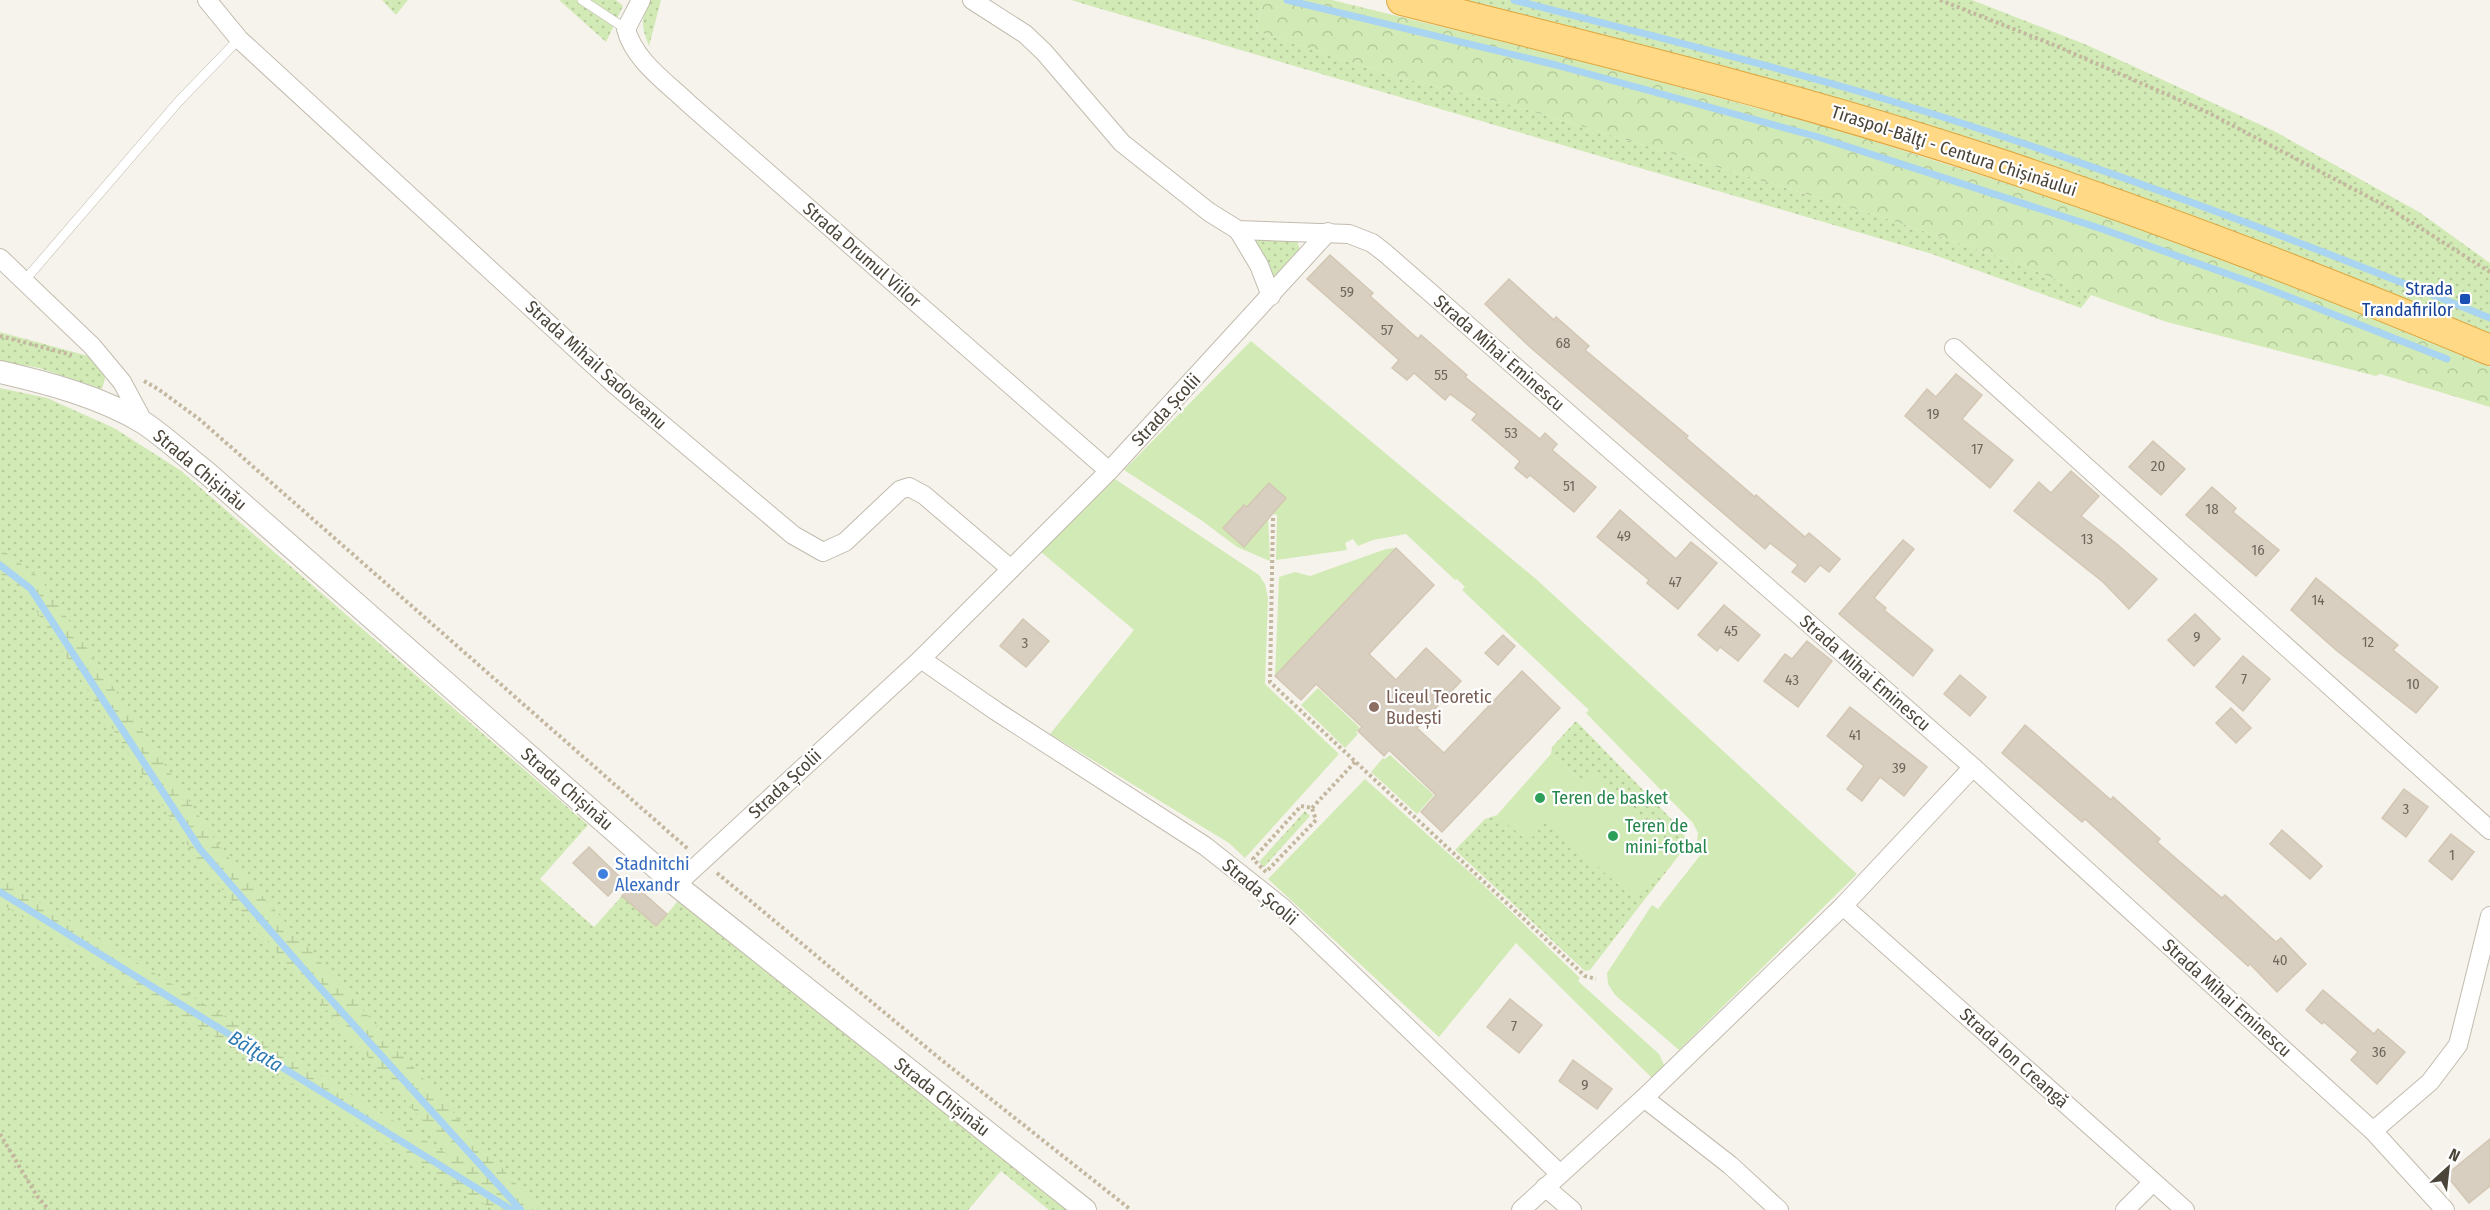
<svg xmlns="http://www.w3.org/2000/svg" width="2490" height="1210" viewBox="0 0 2490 1210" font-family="'Fira Sans Condensed',sans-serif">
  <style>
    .grass { fill: url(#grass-dots) }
    .forest { fill: url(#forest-crowns) }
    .wetland { fill: url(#wetland-marsh) }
    .garden { fill: #d2eab5 }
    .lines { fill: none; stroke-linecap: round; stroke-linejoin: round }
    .stream { stroke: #a9d4f2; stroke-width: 7 }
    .building { fill: #d8cfc1; stroke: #d3c7b4; stroke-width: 1.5 }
    .service-casing { stroke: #c2bbae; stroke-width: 10 }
    .minor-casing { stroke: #c2bbae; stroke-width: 20 }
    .tertiary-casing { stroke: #c2bbae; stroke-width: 24 }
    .trunk-casing { stroke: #e0a43c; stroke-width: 32 }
    .path { stroke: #c4b79f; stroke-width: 4; stroke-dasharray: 3 3; stroke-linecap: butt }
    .service { stroke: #fff; stroke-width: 9 }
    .minor { stroke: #fff; stroke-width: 18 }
    .tertiary { stroke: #fff; stroke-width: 22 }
    .trunk { stroke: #ffd985; stroke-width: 30 }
    .transit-dot { fill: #1a4fb4; stroke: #fff; stroke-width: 2 }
    .education-dot { fill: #8d6e63; stroke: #fff; stroke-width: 2 }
    .leisure-dot { fill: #2e9e5b; stroke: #fff; stroke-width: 2 }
    .shop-dot { fill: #3f7fe0; stroke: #fff; stroke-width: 2 }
    .labels { text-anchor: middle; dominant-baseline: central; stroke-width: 4.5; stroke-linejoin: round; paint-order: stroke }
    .number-label { font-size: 15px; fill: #6e675b }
    .street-label { font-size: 18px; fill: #4b4439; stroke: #fff }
    .transit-label { font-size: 18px; fill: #164399; stroke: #fff; text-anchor: end }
    .education-label { font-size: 18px; fill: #785e54; stroke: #fff; text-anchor: start }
    .leisure-label { font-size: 18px; fill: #27864d; stroke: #fff; text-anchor: start }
    .shop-label { font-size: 18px; fill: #366cbe; stroke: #fff; text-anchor: start }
    .water-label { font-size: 20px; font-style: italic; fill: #2e7ab2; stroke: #fff }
  </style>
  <defs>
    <pattern id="grass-dots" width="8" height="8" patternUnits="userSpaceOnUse" patternTransform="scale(1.5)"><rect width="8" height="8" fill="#d2eab5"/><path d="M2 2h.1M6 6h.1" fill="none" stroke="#b6ca9c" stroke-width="1.8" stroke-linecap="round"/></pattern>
    <pattern id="forest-crowns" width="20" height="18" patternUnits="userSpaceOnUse" patternTransform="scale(1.5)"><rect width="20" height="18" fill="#d2eab5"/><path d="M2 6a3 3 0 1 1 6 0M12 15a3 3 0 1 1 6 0" fill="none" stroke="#b6ca9c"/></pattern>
    <pattern id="wetland-marsh" width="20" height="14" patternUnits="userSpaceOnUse" patternTransform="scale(1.5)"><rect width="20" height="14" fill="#d2eab5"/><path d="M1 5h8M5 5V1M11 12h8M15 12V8" fill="none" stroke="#b6ca9c"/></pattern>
  </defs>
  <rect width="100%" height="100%" fill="#f6f3ec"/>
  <!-- grass -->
  <g class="grass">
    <polygon points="382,0 408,0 396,15"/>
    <polygon points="559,0 616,0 623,6 606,42"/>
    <path d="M649 0H661L649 46C641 26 641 20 649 0Z"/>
    <polygon points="1071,0 1263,0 1256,31 1394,76 1504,103 1879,216 2020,264 2091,295 2081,308 1932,254"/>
    <polygon points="1447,0 1972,0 2087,45 2274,131 2419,212 2490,263 2490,336"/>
    <polygon points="1253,237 1296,238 1300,250 1277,278 1272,276 1253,244"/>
    <polygon points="0,332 92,357 103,370 105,378 102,389 39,368 0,361"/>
    <polygon points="0,388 47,398 114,428 180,470 588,825 540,879 594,927 622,896 667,914 678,901 1067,1210 1049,1210 1001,1171 968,1210 0,1210"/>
    <polygon points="1576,721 1681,829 1686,839 1680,854 1590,970 1585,971 1455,850 1485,819 1497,815 1528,841 1582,781 1551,754 1552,747"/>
    <polygon points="1305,811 1310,816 1264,867 1259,862"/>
  </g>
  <!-- forest -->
  <polygon class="forest" points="1263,0 1332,0 1598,65 1838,130 2094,211 2332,301 2490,367 2490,407 2380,374 2376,376 2167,322 2091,295 2020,264 1879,216 1504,103 1394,76 1256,31"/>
  <!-- wetland -->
  <polygon class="wetland" points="0,548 41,579 221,849 539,1210 494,1210 0,903 0,878 457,1160 200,864 26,595 0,576"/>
  <!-- garden -->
  <g class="garden">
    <polygon points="1251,341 1536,579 1857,874 1679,1050 1615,995 1608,984 1607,973 1652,905 1658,909 1702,853 1696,848 1698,833 1693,823 1586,713 1589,710 1462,590 1465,587 1457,579 1455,580 1406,534 1373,540 1358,546 1353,539 1345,543 1347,550 1276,560 1277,515 1271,514 1268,516 1270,561 1237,547 1201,520 1124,470"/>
    <polygon points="1115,479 1259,575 1265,584 1268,598 1265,684 1339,754 1245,858 1229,843 1050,734 1134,630 1041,552"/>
    <polygon points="1396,548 1275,676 1279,577 1295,572 1310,576 1386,549"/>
    <polygon points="1318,688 1360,728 1356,732 1358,734 1345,748 1301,705"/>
    <polygon points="1551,754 1582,781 1590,772 1679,851 1635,900 1547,821 1528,842 1497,815"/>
    <polygon points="1390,755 1434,795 1417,814 1371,772 1383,758 1385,759"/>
    <polygon points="1365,779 1475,877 1580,978 1578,981 1659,1054 1664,1065 1652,1078 1516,943 1439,1037 1268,879"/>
  </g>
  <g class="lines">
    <!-- stream -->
    <g class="stream">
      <polyline points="1287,0 1556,65 1818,137 2102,229 2261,286 2447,359"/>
      <path d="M1514 0C1639 33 1765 63 1888 100 2092 162 2293 238 2490 318"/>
      <polyline points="0,565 31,589 200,849 314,981 521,1210"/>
      <polyline points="0,892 512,1210"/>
    </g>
  </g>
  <!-- building -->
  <g class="building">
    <polygon points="1330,255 1373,293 1370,296 1418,339 1421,335 1467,375 1465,377 1540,439 1545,433 1557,444 1552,450 1596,487 1574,512 1530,475 1527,478 1515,468 1520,461 1472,420 1477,414 1450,394 1445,400 1414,373 1407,380 1392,368 1399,360 1307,279"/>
    <polygon points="1509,279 1554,320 1556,317 1589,346 1585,350 1688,436 1686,438 1755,497 1756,495 1805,537 1809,533 1840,559 1829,572 1820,565 1805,582 1792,572 1798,565 1770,543 1765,549 1530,347 1485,304"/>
    <polygon points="1956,374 1982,395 1962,419 2013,460 1990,488 1905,416 1927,389 1936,397"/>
    <polygon points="2153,441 2185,469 2161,495 2129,467"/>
    <polygon points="2071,471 2099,496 2081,516 2118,545 2157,579 2129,609 2103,582 2014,511 2039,482 2051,493"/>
    <polygon points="1269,483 1286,498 1244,547 1223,528 1244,505 1247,507"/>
    <polygon points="2212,487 2236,508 2233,512 2279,550 2256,576 2186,515"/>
    <polygon points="1620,510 1676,559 1691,542 1717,563 1678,609 1647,583 1649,580 1597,537"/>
    <polygon points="1903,540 1914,549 1874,598 1886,608 1884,610 1933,650 1913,676 1839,614"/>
    <polygon points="1396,548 1434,585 1369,654 1396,680 1426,648 1461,681 1417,728 1444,753 1522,671 1560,708 1442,832 1421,812 1436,795 1389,750 1384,756 1358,731 1362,727 1316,684 1301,700 1275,676"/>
    <polygon points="2316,578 2398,645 2393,650 2438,687 2416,713 2336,650 2291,610"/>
    <polygon points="1724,605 1760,635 1738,661 1720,647 1717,651 1698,635"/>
    <polygon points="2195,614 2220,639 2194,666 2168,640"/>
    <polygon points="1023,619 1049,641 1026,667 1000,646"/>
    <polygon points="1503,635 1515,646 1498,665 1485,653"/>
    <polygon points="1807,641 1832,661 1798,707 1764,681 1785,654 1792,659"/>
    <polygon points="2243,656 2270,679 2243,711 2216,687"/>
    <polygon points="1960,675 1986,697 1970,716 1944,694"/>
    <polygon points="1850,707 1927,767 1904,796 1880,777 1862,801 1847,789 1864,766 1827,736"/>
    <polygon points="2231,708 2251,728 2236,743 2216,723"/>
    <polygon points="2025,725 2111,800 2113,797 2160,839 2157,842 2222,898 2225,895 2276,942 2281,938 2306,964 2277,992 2250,964 2248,966 2085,819 2082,822 2002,753"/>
    <polygon points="2404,789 2428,807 2406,837 2382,818"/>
    <polygon points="2282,830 2322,866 2310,879 2270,844"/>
    <polygon points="2451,834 2474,852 2452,880 2429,861"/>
    <polygon points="589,847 623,880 608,896 573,863"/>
    <polygon points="633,884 667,914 656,926 622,896"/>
    <polygon points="2323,990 2374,1034 2378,1029 2405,1052 2377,1084 2351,1060 2358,1052 2324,1022 2322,1024 2306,1010"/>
    <polygon points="1510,999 1542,1025 1519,1053 1487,1027"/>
    <polygon points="1573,1060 1612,1089 1597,1109 1559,1081"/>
    <polygon points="2490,1139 2490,1186 2469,1203 2446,1175"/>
  </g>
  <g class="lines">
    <!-- service casing -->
    <g class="service-casing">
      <g id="service">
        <polyline points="582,0 626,29"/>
        <polyline points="25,280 179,101 239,39"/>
      </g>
    </g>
    <!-- minor casing -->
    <g class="minor-casing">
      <g id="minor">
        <polyline points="207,0 239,39 613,383 793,535 823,552 845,542 900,490 909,487 924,495 1011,569"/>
        <path d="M641 0 626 29C634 60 666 82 688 103L1109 471"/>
        <polyline points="972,0 1025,34 1044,52 1122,143 1209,212 1238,230 1349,234 1372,243 1385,253 1973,767 2373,1131 2445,1210"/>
        <polyline points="1238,230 1259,265 1271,296"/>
        <polyline points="0,258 92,346 122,382 144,423"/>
        <polyline points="1954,348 2490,830"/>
        <polyline points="921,659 996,711 1205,846 1282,907 1559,1173"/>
        <polyline points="676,885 921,659 1109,471 1328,232"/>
        <polyline points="1843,906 2185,1210"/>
        <polyline points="1644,1098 1730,1165 1779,1210"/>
        <polyline points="2373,1131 2430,1082 2458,1045 2490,916"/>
        <polyline points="1545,1187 1572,1210"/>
        <polyline points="1521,1210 1644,1098 1843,906 1973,767"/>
        <polyline points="2125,1210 2153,1182"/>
      </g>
    </g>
    <!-- tertiary casing -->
    <g class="tertiary-casing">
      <path id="tertiary" d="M0 372C48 383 101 397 144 423 165 437 185 456 206 472L676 885 1085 1210"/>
    </g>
    <!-- trunk casing -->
    <g class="trunk-casing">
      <path id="trunk" d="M1402 0C1599 50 1797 97 1990 161 2160 217 2325 281 2490 350"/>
    </g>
    <!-- path -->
    <g class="path">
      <polyline points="1940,0 2054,45 2207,112 2384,205 2490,272"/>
      <polyline points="0,336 72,355"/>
      <polyline points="144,381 158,389 199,419 688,849"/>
      <polyline points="1273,518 1270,682 1585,976 1596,979"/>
      <polygon points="1301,806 1312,808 1316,820 1266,872 1253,859"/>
      <polyline points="1312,808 1355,762"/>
      <polyline points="717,873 939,1058 1131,1210"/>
      <polyline points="0,1134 37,1196 49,1210"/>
    </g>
    <!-- service -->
    <use href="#service" class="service"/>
    <!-- minor -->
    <use href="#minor" class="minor"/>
    <!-- tertiary -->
    <use href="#tertiary" class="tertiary"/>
    <!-- trunk -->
    <use href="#trunk" class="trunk"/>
  </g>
  <!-- markers -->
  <rect class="transit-dot" x="2459" y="293" width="12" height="12" rx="3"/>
  <circle class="education-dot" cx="1374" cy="707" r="6"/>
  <g class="leisure-dot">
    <circle cx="1540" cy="798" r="6"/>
    <circle cx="1613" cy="836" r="6"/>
  </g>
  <circle class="shop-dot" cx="603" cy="874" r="6"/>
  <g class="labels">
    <!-- number labels -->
    <g class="number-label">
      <text x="1347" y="292">59</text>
      <text x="1387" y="330">57</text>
      <text x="1563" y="343">68</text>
      <text x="1441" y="375">55</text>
      <text x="1933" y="414">19</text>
      <text x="1511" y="433">53</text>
      <text x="1977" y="449">17</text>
      <text x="2158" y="466">20</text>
      <text x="1569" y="486">51</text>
      <text x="2212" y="509">18</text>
      <text x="1624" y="536">49</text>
      <text x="2087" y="539">13</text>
      <text x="2258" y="550">16</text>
      <text x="1675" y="582">47</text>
      <text x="2318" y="600">14</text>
      <text x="1731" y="631">45</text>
      <text x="2197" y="637">9</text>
      <text x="2368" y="642">12</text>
      <text x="1025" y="643">3</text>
      <text x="2244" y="679">7</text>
      <text x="1792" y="680">43</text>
      <text x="2413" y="684">10</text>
      <text x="1855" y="735">41</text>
      <text x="1899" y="768">39</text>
      <text x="2406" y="809">3</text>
      <text x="2452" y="855">1</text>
      <text x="2280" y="960">40</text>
      <text x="1514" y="1026">7</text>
      <text x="2379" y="1052">36</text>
      <text x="1585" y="1085">9</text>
    </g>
    <!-- street labels -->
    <g class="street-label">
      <text transform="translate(1954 151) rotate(18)">Tiraspol-Bălţi - Centura Chișinăului</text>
      <text transform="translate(862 255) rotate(41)">Strada Drumul Viilor</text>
      <text transform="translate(1499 353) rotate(41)">Strada Mihai Eminescu</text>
      <text transform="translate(596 365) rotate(42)">Strada Mihail Sadoveanu</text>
      <text transform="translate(1166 410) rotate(-47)">Strada Școlii</text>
      <text transform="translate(200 470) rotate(40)">Strada Chișinău</text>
      <text transform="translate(1865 673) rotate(41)">Strada Mihai Eminescu</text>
      <text transform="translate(785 784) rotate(-43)">Strada Școlii</text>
      <text transform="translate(567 789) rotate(41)">Strada Chișinău</text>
      <text transform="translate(1260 892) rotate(40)">Strada Școlii</text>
      <text transform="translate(2227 998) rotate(42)">Strada Mihai Eminescu</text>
      <text transform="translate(2014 1058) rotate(42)">Strada Ion Creangă</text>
      <text transform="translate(942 1097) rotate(38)">Strada Chișinău</text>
    </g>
    <!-- transit labels -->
    <g class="transit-label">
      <text x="2453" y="289">Strada<tspan x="2453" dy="21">Trandafirilor</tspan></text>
    </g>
    <!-- education labels -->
    <g class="education-label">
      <text x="1386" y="697">Liceul Teoretic<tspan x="1386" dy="21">Budești</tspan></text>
    </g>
    <!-- leisure labels -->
    <g class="leisure-label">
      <text x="1552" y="798">Teren de basket</text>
      <text x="1625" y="826">Teren de<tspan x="1625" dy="21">mini-fotbal</tspan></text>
    </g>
    <!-- shop labels -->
    <g class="shop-label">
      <text x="615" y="864">Stadnitchi<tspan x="615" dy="21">Alexandr</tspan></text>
    </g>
    <!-- water labels -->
    <g class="water-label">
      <text transform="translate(256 1051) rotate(32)">Bălţata</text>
    </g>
  </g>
  <!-- north arrow -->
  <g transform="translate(2448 1168) rotate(27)" stroke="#ffffff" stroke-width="4.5" paint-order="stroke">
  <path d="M0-4.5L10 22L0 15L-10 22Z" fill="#4b4439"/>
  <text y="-9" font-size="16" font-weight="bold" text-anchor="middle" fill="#4b4439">N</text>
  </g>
</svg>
